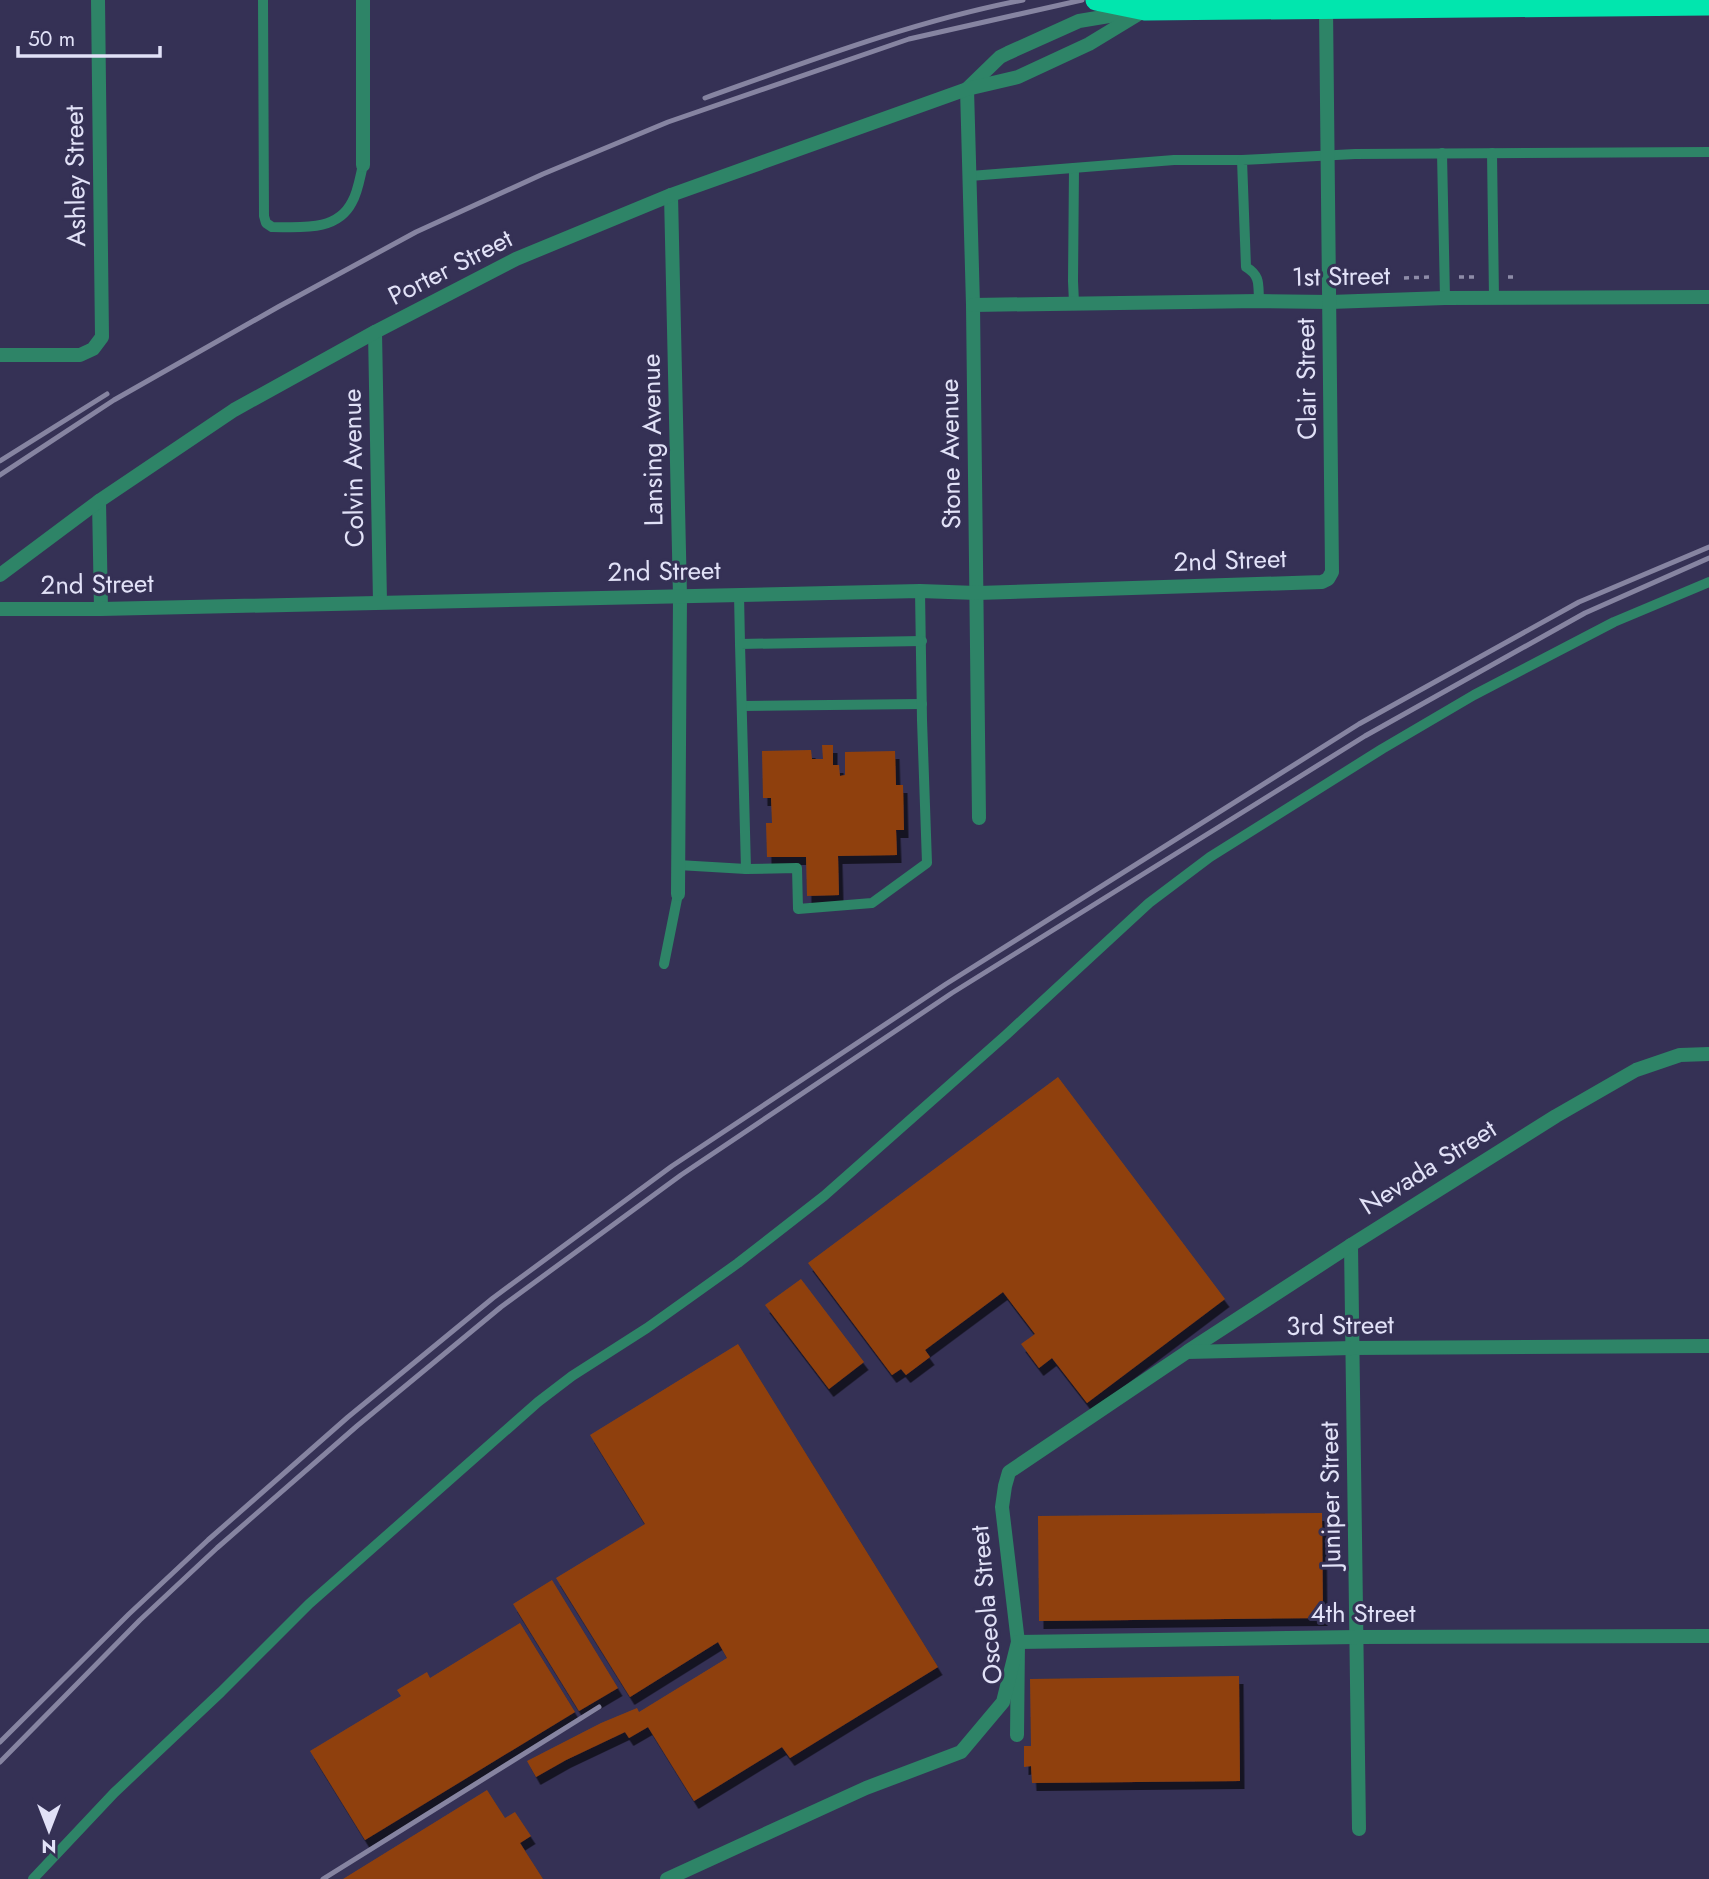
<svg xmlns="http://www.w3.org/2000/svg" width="1709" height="1879" viewBox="0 0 1709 1879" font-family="Jost,sans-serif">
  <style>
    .building { fill: #8f4110; filter: url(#shadow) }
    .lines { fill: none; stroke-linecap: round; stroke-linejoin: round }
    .path { stroke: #8e8ca8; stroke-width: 3.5; stroke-dasharray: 5 5; stroke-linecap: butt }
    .lane { stroke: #2e8467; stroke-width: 10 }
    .street { stroke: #2e8467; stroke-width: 14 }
    .highway { stroke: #01e6ae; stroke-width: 21 }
    .rail { stroke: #8684a1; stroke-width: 5 }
    .labels { text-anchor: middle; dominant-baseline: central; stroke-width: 6; stroke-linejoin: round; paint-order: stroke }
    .street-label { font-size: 26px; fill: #e1e1f7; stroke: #353155 }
  </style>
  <defs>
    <filter id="shadow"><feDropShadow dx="4.5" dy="8" stdDeviation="0" flood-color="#0009"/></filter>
  </defs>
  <rect width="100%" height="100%" fill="#353155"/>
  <!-- building -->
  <g class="building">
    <polygon points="822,745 833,745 833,765 839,765 840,776 845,775 845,752 895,751 896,785 903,785 904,830 896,830 897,855 838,856 839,895 807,896 806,857 767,857 766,823 772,823 771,798 763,798 762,751 811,750 812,759 823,759"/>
    <polygon points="1058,1077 1225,1299 1087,1403 1052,1358 1039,1368 1021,1344 1035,1334 1003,1292 925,1350 930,1357 906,1375 901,1369 892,1375 808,1263"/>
    <polygon points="801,1279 864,1362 829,1389 765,1305"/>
    <polygon points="738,1344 938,1667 790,1758 782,1747 694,1801 648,1727 629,1738 625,1732 566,1760 536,1777 527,1761 601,1723 637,1708 639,1712 727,1658 718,1642 630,1697 556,1578 645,1524 590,1435"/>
    <polygon points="1322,1513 1323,1618 1039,1621 1038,1516"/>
    <polygon points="552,1580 618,1688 579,1711 513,1604"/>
    <polygon points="520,1623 575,1712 365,1840 310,1751 401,1696 397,1690 427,1672 430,1678"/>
    <polygon points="1239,1676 1240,1781 1032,1783 1031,1766 1024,1767 1024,1746 1031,1746 1030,1679"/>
    <polygon points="487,1790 505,1818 515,1812 531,1836 520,1843 543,1879 343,1879"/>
  </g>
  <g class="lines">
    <!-- path -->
    <g class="path">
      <polyline points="1459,277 1479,277"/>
      <polyline points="1508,277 1518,277"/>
      <polyline points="1404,278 1430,277"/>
    </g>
    <!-- lane -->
    <g class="lane">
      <path d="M263 0 264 216 266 223 272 227C300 227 337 232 352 202 358 192 360 177 363 165"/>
      <polyline points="1442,153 1445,298"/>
      <polyline points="1492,153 1494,298"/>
      <polyline points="1074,168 1073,281 1074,303"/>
      <polyline points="970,176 1174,160 1242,160"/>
      <path d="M1259 301C1258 285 1261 276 1246 267L1242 160 1355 154 1709 152"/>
      <polyline points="739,594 740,644"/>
      <polyline points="742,706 922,704"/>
      <polyline points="678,865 746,869 797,868 798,909 872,903 927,863 922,720 920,591"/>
      <polyline points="746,869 740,644 922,641"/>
      <polyline points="664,964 678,894"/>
      <polyline points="33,1879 114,1793 221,1692 309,1604 538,1402 572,1376 647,1328 738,1263 824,1196 1006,1035 1149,903 1210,857 1382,749 1474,695 1614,622 1709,582"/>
    </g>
    <!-- street -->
    <g class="street">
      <polyline points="363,0 363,165"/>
      <polyline points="968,88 1000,57 1008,53 1079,21 1133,12"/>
      <polyline points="967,89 973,305 979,818"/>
      <polyline points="671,195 680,596 678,894"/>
      <polyline points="973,305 1259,301 1330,302 1445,298 1709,297"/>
      <polyline points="375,332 380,602"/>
      <polyline points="0,355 80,355 93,349 102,337 98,0"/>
      <polyline points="99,501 101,609"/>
      <polyline points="0,575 99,501 234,410 375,332 516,259 671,195 967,89 1018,77 1089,44 1145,10"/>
      <polyline points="0,609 101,609 920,591 977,593 1322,582 1328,579 1332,572 1326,8"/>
      <polyline points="1351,1245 1359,1829"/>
      <polyline points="1188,1351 1351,1245 1556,1116 1636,1070 1680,1055 1709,1054"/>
      <polyline points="1017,1735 1018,1642 1002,1507 1005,1486 1009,1472 1187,1352 1352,1348 1709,1346"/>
      <polyline points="667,1879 866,1788 961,1752 1003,1702 1018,1642 1357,1637 1709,1636"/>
    </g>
    <!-- highway -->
    <polyline class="highway" points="1096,0 1145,10 1709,5"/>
    <!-- rail -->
    <g class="rail">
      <path d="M705 98C809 61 914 21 1023 0"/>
      <polyline points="0,461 107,394"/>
      <polyline points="0,475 114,400 278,307 416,232 543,174 668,122 909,39 1082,0"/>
      <polyline points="0,1742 129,1614 208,1540 348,1417 493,1298 672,1166 946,984 1359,724 1579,602 1709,547"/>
      <polyline points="0,1762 140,1620 217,1548 357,1426 501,1307 681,1175 952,993 1365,736 1585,613 1709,558"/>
      <polyline points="323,1879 599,1707"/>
    </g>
  </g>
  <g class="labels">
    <!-- street labels -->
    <g class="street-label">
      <text transform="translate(75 176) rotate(-91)">Ashley Street</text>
      <text transform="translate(450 267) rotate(-27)">Porter Street</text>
      <text transform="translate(1341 276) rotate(-1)">1st Street</text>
      <text transform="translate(1306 379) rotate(-91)">Clair Street</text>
      <text transform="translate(652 440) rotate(-91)">Lansing Avenue</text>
      <text transform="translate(950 454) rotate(-91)">Stone Avenue</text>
      <text transform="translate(353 468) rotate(-91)">Colvin Avenue</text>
      <text transform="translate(1230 560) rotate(-2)">2nd Street</text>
      <text transform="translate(664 571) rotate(-1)">2nd Street</text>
      <text transform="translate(97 584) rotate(-1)">2nd Street</text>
      <text transform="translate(1428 1167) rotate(-32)">Nevada Street</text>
      <text transform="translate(1340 1325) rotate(-1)">3rd Street</text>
      <text transform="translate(1330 1495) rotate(-91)">Juniper Street</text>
      <text transform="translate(986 1605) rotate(-95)">Osceola Street</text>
      <text x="1363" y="1613">4th Street</text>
    </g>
  </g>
  <!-- north arrow -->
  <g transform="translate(49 1830) rotate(180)" stroke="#353155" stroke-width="5" paint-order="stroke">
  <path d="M0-5L12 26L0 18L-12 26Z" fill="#e1e1f7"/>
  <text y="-10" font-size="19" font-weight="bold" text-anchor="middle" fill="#e1e1f7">N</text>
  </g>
  <!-- scale -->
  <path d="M18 46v10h142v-10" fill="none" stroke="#e1e1f7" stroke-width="3.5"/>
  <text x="28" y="46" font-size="21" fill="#e1e1f7" stroke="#353155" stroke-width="5" paint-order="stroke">50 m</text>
</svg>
